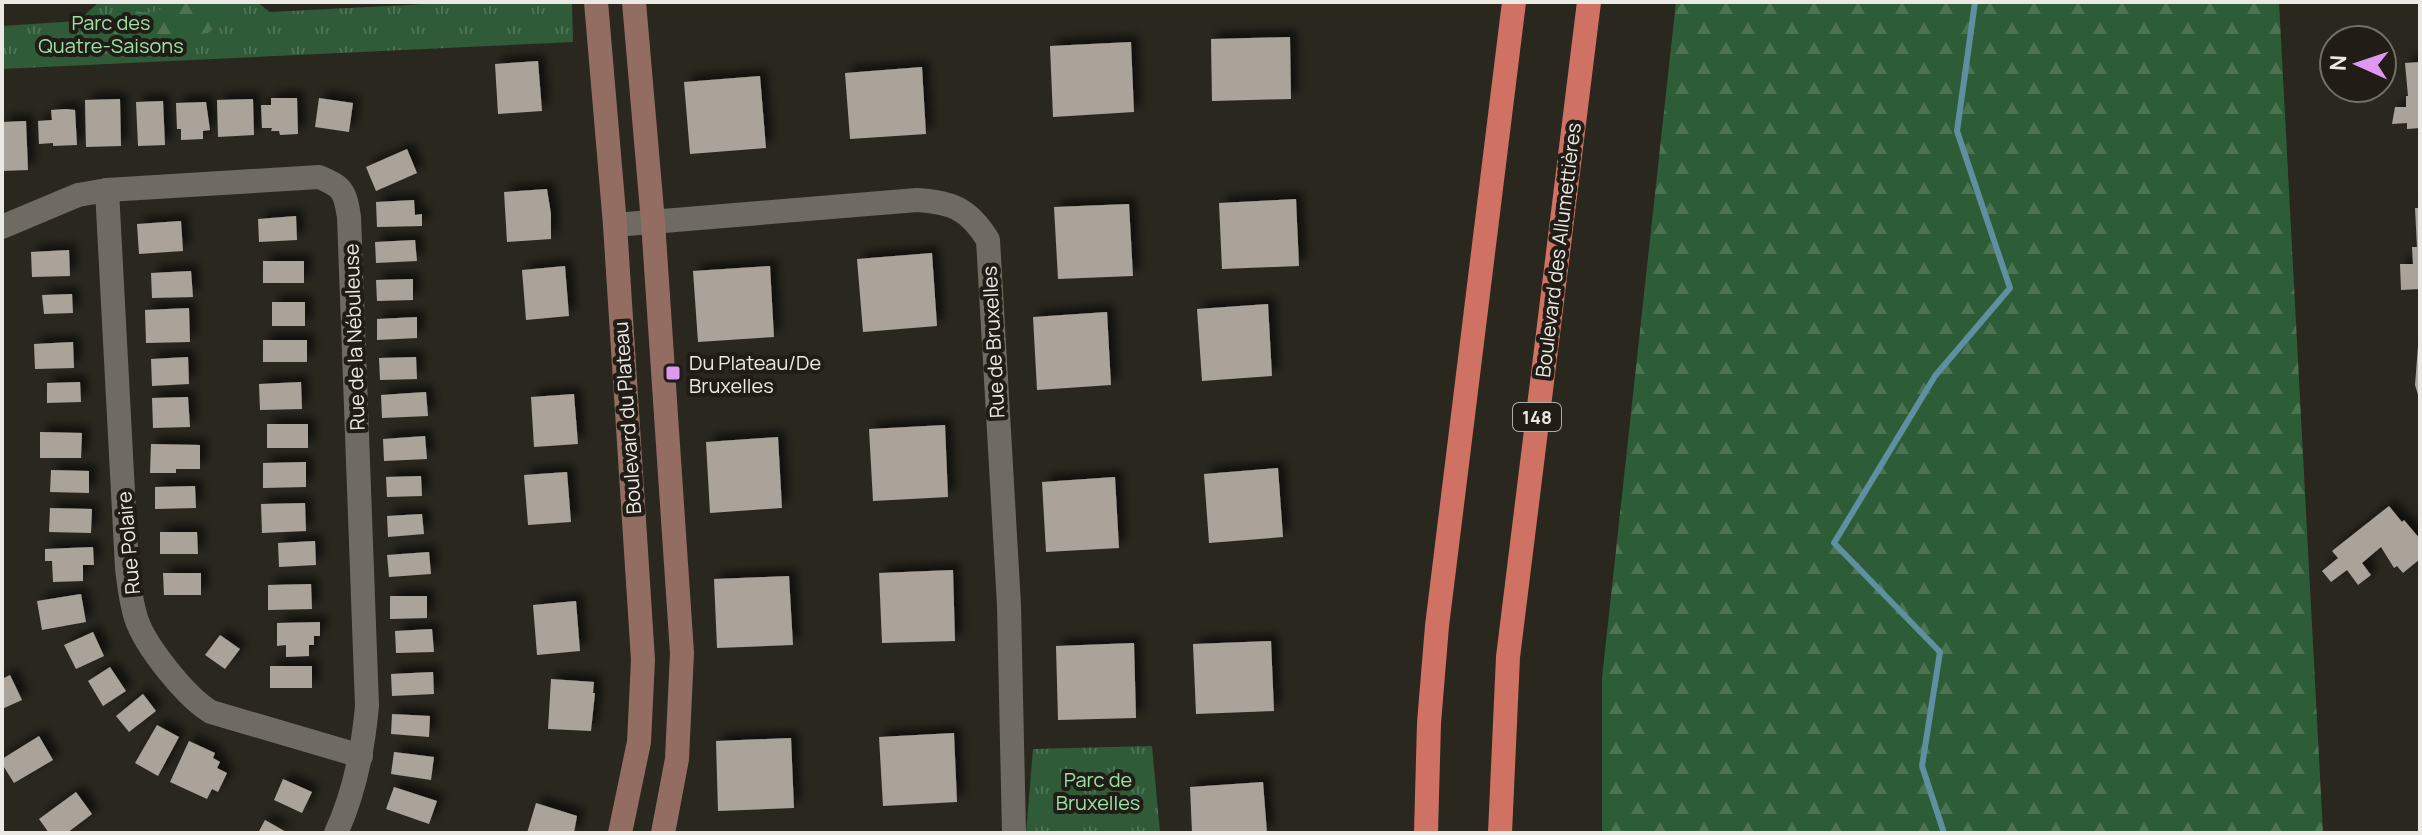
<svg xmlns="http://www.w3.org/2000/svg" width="2422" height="835" viewBox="0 0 2422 835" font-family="Manrope,sans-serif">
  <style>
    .grass { fill: url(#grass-tufts) }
    .forest { fill: url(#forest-firs) }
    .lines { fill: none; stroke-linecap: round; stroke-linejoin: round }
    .stream { stroke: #618fa2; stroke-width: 6 }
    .building { fill: #aaa39a; filter: url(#shadow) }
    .minor { stroke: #6f6b62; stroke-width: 24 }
    .secondary { stroke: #936d62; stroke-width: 24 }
    .trunk { stroke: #d07263; stroke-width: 24 }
    .poi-dot { fill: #de98f2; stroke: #211d16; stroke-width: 3 }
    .labels { text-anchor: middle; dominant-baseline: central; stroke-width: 8; stroke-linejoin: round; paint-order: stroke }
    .shield { fill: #211d16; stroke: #aeaca6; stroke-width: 2 }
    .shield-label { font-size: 18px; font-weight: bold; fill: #ebe9e4 }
    .park-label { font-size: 20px; fill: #99e2a5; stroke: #211d16 }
    .street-label { font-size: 20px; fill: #ebe9e4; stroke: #211d16 }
    .poi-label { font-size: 20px; fill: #ebe9e4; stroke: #211d16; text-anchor: start }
  </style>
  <defs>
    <pattern id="grass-tufts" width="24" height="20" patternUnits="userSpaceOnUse" patternTransform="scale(2)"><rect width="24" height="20" fill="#2f5b38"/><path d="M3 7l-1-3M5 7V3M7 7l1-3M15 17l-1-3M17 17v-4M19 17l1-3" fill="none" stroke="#4d7355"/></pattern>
    <pattern id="forest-firs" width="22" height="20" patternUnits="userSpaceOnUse" patternTransform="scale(2)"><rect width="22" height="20" fill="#2d5d36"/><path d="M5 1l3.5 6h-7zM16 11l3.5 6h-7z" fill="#4c7453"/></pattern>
    <filter id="shadow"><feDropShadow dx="7" dy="-7" stdDeviation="4" flood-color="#0009"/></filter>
  </defs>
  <rect width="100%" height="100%" fill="#2a271f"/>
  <!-- grass -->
  <g class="grass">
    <polygon points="99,2 257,2 270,12 466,2 572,2 573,42 2,69 2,26 78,21"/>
    <polygon points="1152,746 1160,833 1026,833 1033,749"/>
  </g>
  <!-- forest -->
  <g class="forest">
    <path d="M168 2H223L216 25 208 33 153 42 116 43 101 38 99 32C109 20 116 13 130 8 144 15 153 14 166 6Z"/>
    <polygon points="1676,2 2279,2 2323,833 1602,833 1602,678"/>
  </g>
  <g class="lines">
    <!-- stream -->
    <polyline class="stream" points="1944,833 1922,766 1940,652 1834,543 1935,376 2010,288 1957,131 1975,2"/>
  </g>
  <!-- building -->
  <g class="building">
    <polygon points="1290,37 1291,99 1212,101 1211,39"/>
    <polygon points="1131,42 1134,112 1053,117 1050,46"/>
    <polygon points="538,61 542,111 498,114 495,64"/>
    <polygon points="2420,62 2420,128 2407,129 2407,123 2392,124 2395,107 2406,107 2406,96 2408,96 2405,63"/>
    <polygon points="922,67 926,134 850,139 845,73"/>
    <polygon points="760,76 766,148 690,154 684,82"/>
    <polygon points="271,98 297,98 298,134 280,135 279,131 271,131 272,128 262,128 261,105 271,105"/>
    <polygon points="319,98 353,103 349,132 315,127"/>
    <polygon points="120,99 121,146 86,147 85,100"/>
    <polygon points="253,99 254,135 218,137 217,100"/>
    <polygon points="163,101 165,145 138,146 136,102"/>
    <polygon points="206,102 210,130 203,131 203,139 181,140 181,129 177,129 176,103"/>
    <polygon points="66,109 75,110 77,145 53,146 53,143 39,144 38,121 52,120 51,110"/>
    <polygon points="26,121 28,170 2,171 2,122"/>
    <polygon points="407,149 417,173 376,191 366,167"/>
    <polygon points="547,189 551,214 551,239 507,242 504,192"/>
    <polygon points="1296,199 1299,266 1222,269 1219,203"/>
    <polygon points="414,200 415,215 422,214 422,226 377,227 376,202"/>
    <polygon points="1129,204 1133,276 1058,279 1054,207"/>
    <polygon points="2415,208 2420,208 2420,289 2401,290 2400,264 2413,264 2412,247 2417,247"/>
    <polygon points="296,216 297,240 259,242 258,219"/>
    <polygon points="181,221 183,251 139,254 137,224"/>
    <polygon points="415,240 417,261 376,263 375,242"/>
    <polygon points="69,250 70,276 32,277 31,252"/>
    <polygon points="932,253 937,326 863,332 857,259"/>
    <rect x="263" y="261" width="41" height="22"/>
    <polygon points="565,266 569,316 526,320 522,270"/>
    <polygon points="770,266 774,337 698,342 693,271"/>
    <polygon points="191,271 193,297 152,298 151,273"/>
    <polygon points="413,279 413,300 377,301 376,280"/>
    <polygon points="72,294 73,313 44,314 42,295"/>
    <rect x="272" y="302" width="33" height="24"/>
    <polygon points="1268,304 1272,376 1202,381 1197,309"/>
    <polygon points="189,308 190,342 146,343 145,310"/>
    <polygon points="1107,312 1111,385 1037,390 1033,317"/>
    <polygon points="417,317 417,338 377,340 377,319"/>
    <rect x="263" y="340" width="44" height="22"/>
    <polygon points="73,342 74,368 35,369 34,344"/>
    <polygon points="2418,346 2420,346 2419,398 2415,385"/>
    <polygon points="188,357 189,384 152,386 151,359"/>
    <polygon points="416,357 417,379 380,380 379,358"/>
    <polygon points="80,382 81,402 47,403 47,383"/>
    <polygon points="301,382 302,409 260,410 259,384"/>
    <polygon points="426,392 428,416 382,418 381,395"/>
    <polygon points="574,394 578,444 534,447 531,397"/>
    <polygon points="188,397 190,427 153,428 152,398"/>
    <rect x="267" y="424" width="41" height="24"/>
    <polygon points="945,425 948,497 873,501 869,429"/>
    <polygon points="40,432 82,433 81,458 40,458"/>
    <polygon points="425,436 427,459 384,461 383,439"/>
    <polygon points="778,437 782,508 710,513 706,442"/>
    <polygon points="151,444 200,445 200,469 176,469 176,473 150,473"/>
    <polygon points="306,462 306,487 263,488 263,463"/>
    <polygon points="1278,468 1283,537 1209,543 1204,474"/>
    <polygon points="51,470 89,471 89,493 50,492"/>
    <polygon points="567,472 571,522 528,525 524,475"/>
    <polygon points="421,476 422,496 387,497 386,477"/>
    <polygon points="1115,477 1119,548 1046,552 1042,482"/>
    <polygon points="195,486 196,508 155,509 155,487"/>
    <polygon points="305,503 306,531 262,533 261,504"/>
    <polygon points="2389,506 2402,522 2404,520 2420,539 2420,559 2403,573 2397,566 2394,568 2381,547 2362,563 2371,575 2358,585 2347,570 2331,582 2322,571 2338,558 2332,551"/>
    <polygon points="50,508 92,509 91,533 49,532"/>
    <polygon points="422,514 424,534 388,537 387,516"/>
    <polygon points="160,532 197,532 198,554 160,554"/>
    <polygon points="315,541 316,565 279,567 278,543"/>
    <polygon points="93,547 94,565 83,565 83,581 53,582 52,561 45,561 45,549"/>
    <polygon points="429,552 431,574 389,577 387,555"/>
    <polygon points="953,570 955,641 882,643 879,573"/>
    <polygon points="163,573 201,573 201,595 164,595"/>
    <polygon points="789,576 793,645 717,648 714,579"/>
    <polygon points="311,584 312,609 268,610 268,585"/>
    <polygon points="81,594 86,622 42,630 37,601"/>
    <polygon points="390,596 427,596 427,618 390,619"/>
    <polygon points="576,601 580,651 537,655 533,605"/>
    <polygon points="320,622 320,636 314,636 314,645 309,645 309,656 286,657 286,645 277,646 277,623"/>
    <polygon points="432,629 434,652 396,653 395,631"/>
    <polygon points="93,632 104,656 76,669 64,645"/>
    <polygon points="220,635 240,649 225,669 205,655"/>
    <polygon points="1271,641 1274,711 1196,714 1193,644"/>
    <polygon points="1134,643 1136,718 1058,720 1056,646"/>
    <rect x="270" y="666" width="42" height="22"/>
    <polygon points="110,667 126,691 103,706 88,681"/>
    <polygon points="433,672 434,694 392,696 391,674"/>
    <polygon points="10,675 22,700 2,709 2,679"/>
    <polygon points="551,679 594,682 593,693 595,693 591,731 548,729"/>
    <polygon points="143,694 156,711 129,732 116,716"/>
    <polygon points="392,714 430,716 429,737 391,734"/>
    <polygon points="157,725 179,737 158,776 135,763"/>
    <polygon points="954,733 957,802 883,806 879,737"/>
    <polygon points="39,736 53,760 14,783 2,764 2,759"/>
    <polygon points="791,738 794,808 718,811 716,741"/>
    <polygon points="189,741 215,753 213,758 220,762 217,768 227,773 218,792 212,789 207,799 170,782"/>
    <polygon points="394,752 434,757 431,780 391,774"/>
    <polygon points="283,779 312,792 302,813 274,800"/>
    <polygon points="1263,782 1267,833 1192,833 1190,787"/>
    <polygon points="394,787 437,801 429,824 386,809"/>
    <polygon points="76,792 92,814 67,833 49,833 39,819"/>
    <polygon points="536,803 577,816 574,833 527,833"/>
    <polygon points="265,820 288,833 258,833"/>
  </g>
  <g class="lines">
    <!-- minor -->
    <g class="minor">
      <path d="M107 190 127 568C129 585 131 602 136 618 145 646 186 697 211 712L361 756"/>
      <path d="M615 225 917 200C952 202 969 209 988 240L1009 605 1014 833"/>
      <path d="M2 227 78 195 107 190 319 177C343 187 345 191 349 217L367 706C363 750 355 792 336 833"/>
    </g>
    <!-- secondary -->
    <g class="secondary">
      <polyline points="596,2 615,225 643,660 639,742 620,833"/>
      <polyline points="634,2 653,222 682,653 677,759 663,833"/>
    </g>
    <!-- trunk -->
    <g class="trunk">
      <polyline points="1426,833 1429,723 1437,626 1514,2"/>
      <polyline points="1500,833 1508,657 1589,2"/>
    </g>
  </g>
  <!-- markers -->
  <rect class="poi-dot" x="665" y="365" width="16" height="16" rx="4"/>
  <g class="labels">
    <!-- shield labels -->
    <rect class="shield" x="1513" y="403" width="48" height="28" rx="6"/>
    <g class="shield-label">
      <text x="1537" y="417">148</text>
    </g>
    <!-- park labels -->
    <g class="park-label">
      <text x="111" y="22">Parc des<tspan x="111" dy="23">Quatre-Saisons</tspan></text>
      <text x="1098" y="779">Parc de<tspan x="1098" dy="23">Bruxelles</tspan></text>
    </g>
    <!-- street labels -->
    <g class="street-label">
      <text transform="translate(1558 250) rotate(-83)">Boulevard des Allumettières</text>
      <text transform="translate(354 337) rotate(-92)">Rue de la Nébuleuse</text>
      <text transform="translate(993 342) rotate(-93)">Rue de Bruxelles</text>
      <text transform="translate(627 418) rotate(-94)">Boulevard du Plateau</text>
      <text transform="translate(128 543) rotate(-95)">Rue Polaire</text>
    </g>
    <!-- poi labels -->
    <g class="poi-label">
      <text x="689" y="362">Du Plateau/De<tspan x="689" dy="23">Bruxelles</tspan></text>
    </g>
  </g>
  <!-- border -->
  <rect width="2422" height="835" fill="none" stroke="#ebe9e4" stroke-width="8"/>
  <!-- north arrow -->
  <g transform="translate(2358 64) rotate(273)"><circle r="38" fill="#211d16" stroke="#726f68" stroke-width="2"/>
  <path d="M0-6L14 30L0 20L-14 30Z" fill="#de98f2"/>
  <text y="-12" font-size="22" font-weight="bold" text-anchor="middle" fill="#ebe9e4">N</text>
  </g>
</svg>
